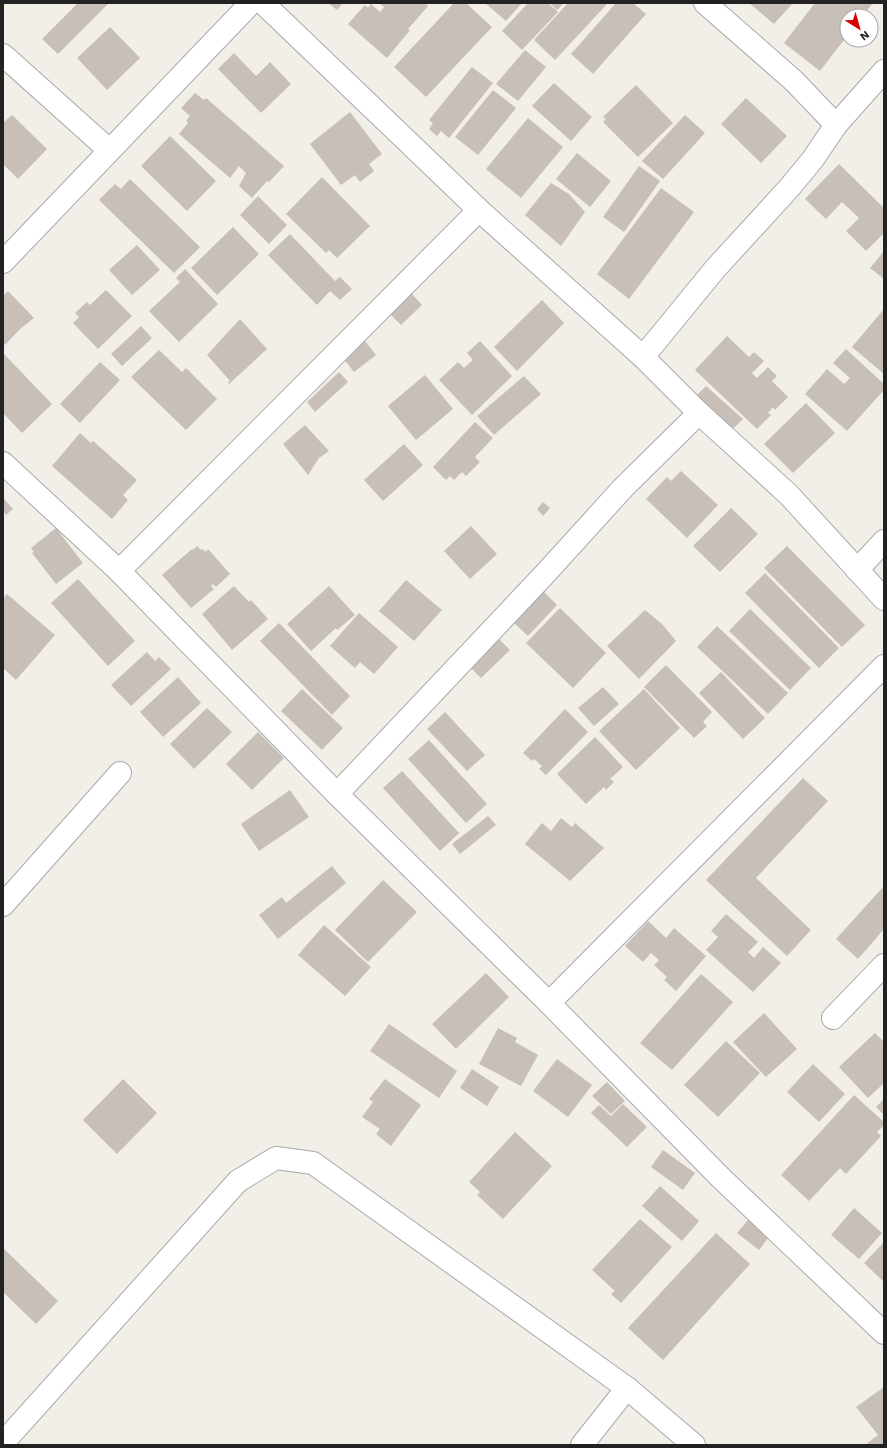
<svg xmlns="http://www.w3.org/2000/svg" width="887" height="1448" viewBox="0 0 887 1448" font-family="'Work Sans',sans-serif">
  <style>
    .building { fill: #c7bfb8 }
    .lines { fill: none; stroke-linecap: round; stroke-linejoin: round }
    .street-casing { stroke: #a9a9a9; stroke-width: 24 }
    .street { stroke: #fff; stroke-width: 22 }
  </style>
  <rect width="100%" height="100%" fill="#f2efe9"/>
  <!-- building -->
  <g class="building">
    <polygon points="78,3 109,3 58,54 42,39"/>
    <polygon points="328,3 343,3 337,10"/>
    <polygon points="379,3 425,3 428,6 408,29 410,30 387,58 348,24 365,5 368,8 371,4 380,12 384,7"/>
    <polygon points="454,3 466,3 492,27 426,97 394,67"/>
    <polygon points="485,3 522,3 506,21"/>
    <polygon points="528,3 548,3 558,12 522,50 502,31"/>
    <polygon points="550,3 564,3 557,10"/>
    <polygon points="568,3 608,3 555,60 534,40"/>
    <polygon points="616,3 633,3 646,14 593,74 571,54"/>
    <polygon points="749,3 793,3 774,24"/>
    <polygon points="815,3 873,3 862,16 847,16 847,36 820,71 784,43"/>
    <polygon points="110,27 140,58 107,90 77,58"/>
    <polygon points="525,50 546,67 518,101 496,84"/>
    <polygon points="234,53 256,76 270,62 291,84 261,113 218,69"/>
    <polygon points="472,67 493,83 449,138 441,131 437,136 429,129 433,123 429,120"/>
    <polygon points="554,83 592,117 571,141 532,106"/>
    <polygon points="636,85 673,123 638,157 603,122 606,119 603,117"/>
    <polygon points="493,90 516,108 478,155 455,137"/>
    <polygon points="195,93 204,100 206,98 284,166 269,182 267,181 252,198 239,186 246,173 239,166 230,178 179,134 188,123 186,121 190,116 181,108"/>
    <polygon points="746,98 787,136 761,163 721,124"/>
    <polygon points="350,112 382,154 369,164 374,171 360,182 355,175 341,185 310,144"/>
    <polygon points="12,115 47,149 18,179 3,164 3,123"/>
    <polygon points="685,115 705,133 663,179 642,161"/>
    <polygon points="528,118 563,147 521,198 486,169"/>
    <polygon points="170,136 216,181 187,211 141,166"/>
    <polygon points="577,153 611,181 590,207 556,179"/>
    <polygon points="839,164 884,208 884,233 866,251 846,231 859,218 842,202 826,219 805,199"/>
    <polygon points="639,166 660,181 624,232 603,217"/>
    <polygon points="322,177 370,226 337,258 329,250 326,253 286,214"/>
    <polygon points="130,179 200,247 174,273 99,200 115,184 121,189"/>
    <polygon points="551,183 569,194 585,212 561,246 525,215"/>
    <polygon points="661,188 694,212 629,299 597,274"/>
    <polygon points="258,196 287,225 269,244 240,215"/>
    <polygon points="233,227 259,254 217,295 191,268"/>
    <polygon points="290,234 335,281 340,277 352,289 340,300 330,291 317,305 268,255"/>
    <polygon points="137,245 160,270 132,295 109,270"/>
    <polygon points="884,251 884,279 870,268"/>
    <polygon points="185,269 218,304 179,342 149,311 180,282 176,278"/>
    <polygon points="106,290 132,316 98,349 73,323 79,317 75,313 87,302 90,305"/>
    <polygon points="8,291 34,318 20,329 5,345 3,343 3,296"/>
    <polygon points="412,294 422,305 401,325 390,314"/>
    <polygon points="542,300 564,323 517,371 494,347"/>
    <polygon points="884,309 884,374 852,347"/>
    <polygon points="240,319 267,349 229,384 228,382 230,381 207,355"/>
    <polygon points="141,326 152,338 122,366 111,354"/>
    <polygon points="727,336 749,357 754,352 764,361 752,373 757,378 768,367 777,376 772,381 788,397 775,410 773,407 768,413 771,415 757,429 695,370"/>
    <polygon points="365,341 376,355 354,372 343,358"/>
    <polygon points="480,341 512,376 472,415 439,380 458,362 464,368 473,360 467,353"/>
    <polygon points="846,349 884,384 884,390 847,431 805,394 827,369 844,384 850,378 833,363"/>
    <polygon points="159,350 182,372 186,368 217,399 186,430 131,377"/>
    <polygon points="3,353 52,404 22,433 3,413"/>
    <polygon points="100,362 120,380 80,423 60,404"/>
    <polygon points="339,372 348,382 315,412 307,402"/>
    <polygon points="425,375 453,409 416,440 388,406"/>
    <polygon points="524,376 541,394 494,435 477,416"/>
    <polygon points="706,386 743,419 730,432 693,399"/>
    <polygon points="806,403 835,433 793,473 764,444"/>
    <polygon points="475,422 493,438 475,457 480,462 466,476 462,472 454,480 450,476 446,480 433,467"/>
    <polygon points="305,425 329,451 319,458 308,475 283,444"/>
    <polygon points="80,433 91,443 93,441 137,480 123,495 128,500 112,519 52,466"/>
    <polygon points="404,444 423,465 383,501 364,480"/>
    <polygon points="681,471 718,505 687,538 646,499 667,477 671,481"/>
    <polygon points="3,498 13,509 6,515 4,512 3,514"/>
    <polygon points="543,502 550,508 543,516 537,509"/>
    <polygon points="731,508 758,534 720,572 693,546"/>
    <polygon points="471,526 497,554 470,579 444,551"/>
    <polygon points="56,528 83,563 56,584 32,553 34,552 31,548"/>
    <polygon points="197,546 201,550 203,549 205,552 208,549 230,574 216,587 213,584 211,586 214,589 191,608 162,575 192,549 193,550"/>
    <polygon points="787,546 865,625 842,647 764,568"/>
    <polygon points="765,573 839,648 819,668 745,593"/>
    <polygon points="78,579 135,641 108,666 51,603"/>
    <polygon points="406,580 442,610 414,641 379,611"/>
    <polygon points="234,586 249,602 251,600 268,619 232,650 202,614"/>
    <polygon points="329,586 355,615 337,630 336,628 311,651 287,624"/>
    <polygon points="543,591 557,605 528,636 513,622"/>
    <polygon points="7,594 55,635 16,680 3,668 3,599"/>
    <polygon points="560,608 606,653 573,688 526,643"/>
    <polygon points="750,609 811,668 790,690 729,631"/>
    <polygon points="645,610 662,624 676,641 639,679 607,646"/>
    <polygon points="359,613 398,647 374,674 360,662 355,668 330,646"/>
    <polygon points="279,623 350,696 332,715 260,641"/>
    <polygon points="717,626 788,693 768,714 697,647"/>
    <polygon points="495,635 510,650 481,678 467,664"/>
    <polygon points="147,652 155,661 159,657 171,669 131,706 111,685"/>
    <polygon points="666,665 712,712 703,722 707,726 694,738 644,687"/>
    <polygon points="721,672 765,718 743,739 699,693"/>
    <polygon points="178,677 201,703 163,737 140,712"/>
    <polygon points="603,687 619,704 594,726 578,708"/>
    <polygon points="302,689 343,728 322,750 281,711"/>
    <polygon points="644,689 680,728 636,770 599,731"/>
    <polygon points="207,708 232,732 194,769 170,744"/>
    <polygon points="565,709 588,732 546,775 539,769 542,766 534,759 532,761 523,753"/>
    <polygon points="445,712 485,755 467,771 427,729"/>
    <polygon points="258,732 284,758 252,790 226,764"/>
    <polygon points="595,737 623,767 610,779 614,782 606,790 604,787 586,804 557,774"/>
    <polygon points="429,740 487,804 466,823 408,759"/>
    <polygon points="402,771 459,833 440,851 383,788"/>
    <polygon points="803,778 828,801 756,878 811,930 787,956 706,880"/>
    <polygon points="290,790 309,817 259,851 241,824"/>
    <polygon points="488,816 496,825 460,854 452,844"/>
    <polygon points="561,818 572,827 575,823 604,848 570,881 525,844 542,823 551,831"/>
    <polygon points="332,866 346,883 278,939 259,915 282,897 286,903"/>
    <polygon points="383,880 417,912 368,962 335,930"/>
    <polygon points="884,886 884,929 858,959 836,939"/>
    <polygon points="726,914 758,942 748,952 754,958 763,947 781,963 753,992 706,950 718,937 711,931"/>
    <polygon points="648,921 666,938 674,928 706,956 676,991 664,980 667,977 654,965 659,960 651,953 643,962 625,946"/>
    <polygon points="324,925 371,967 345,996 298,955"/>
    <polygon points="486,973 509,997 456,1049 432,1024"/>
    <polygon points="701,974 733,1002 672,1070 640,1043"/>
    <polygon points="764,1013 797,1049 766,1077 733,1042"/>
    <polygon points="389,1024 457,1071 439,1098 370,1051"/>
    <polygon points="498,1028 517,1038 515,1042 538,1055 521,1086 479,1064"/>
    <polygon points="875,1033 884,1042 884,1083 868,1098 839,1067"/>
    <polygon points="726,1041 760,1073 718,1117 684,1085"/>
    <polygon points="557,1059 592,1085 568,1117 533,1091"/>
    <polygon points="813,1064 845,1094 819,1122 787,1092"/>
    <polygon points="472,1069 499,1087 487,1106 460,1088"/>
    <polygon points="123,1079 157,1113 117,1154 83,1120"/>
    <polygon points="385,1079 421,1105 391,1146 376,1134 380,1129 362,1117 373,1102 369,1099"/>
    <polygon points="607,1082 625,1101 611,1114 592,1096"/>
    <polygon points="854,1095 884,1122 884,1125 877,1132 881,1136 846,1174 840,1168 809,1201 781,1175"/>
    <polygon points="884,1099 884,1115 876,1107"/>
    <polygon points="623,1104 647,1127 627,1147 591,1113 599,1105 611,1116"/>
    <polygon points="515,1132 552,1166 503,1219 477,1195 480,1192 469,1182"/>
    <polygon points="663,1150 695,1173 683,1190 651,1167"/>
    <polygon points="660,1186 699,1221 682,1241 642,1206"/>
    <polygon points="854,1208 882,1233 859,1259 831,1235"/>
    <polygon points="640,1219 672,1247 621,1303 611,1294 615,1291 592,1270"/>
    <polygon points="748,1220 769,1237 759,1250 737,1233"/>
    <polygon points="716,1233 750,1264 663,1360 628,1328"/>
    <polygon points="884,1242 884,1282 864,1263"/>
    <polygon points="3,1248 58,1301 36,1324 3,1292"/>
    <polygon points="884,1387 884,1445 865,1445 878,1435 856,1407"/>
  </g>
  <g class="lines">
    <!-- street casing -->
    <g class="street-casing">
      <g id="street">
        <polyline points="263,3 479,210 643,357 699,413 789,495 884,599"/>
        <polyline points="705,3 794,81 836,125"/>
        <polyline points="3,55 109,150"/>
        <polyline points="3,262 251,3"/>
        <polyline points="643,357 715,269 790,187 813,159 836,125 884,71"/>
        <polyline points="3,463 119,571 337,794 549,1003 721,1178 884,1333"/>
        <polyline points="857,570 884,541"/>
        <polyline points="119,571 479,210"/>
        <polyline points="337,794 544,575 623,488 699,413"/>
        <polyline points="3,905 120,773"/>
        <polyline points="549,1003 884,666"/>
        <polyline points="833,1018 884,965"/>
        <polyline points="3,1443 238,1181 276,1158 313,1163 627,1388 694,1445"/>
        <polyline points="582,1445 627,1388"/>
      </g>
    </g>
    <!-- street -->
    <use href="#street" class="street"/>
  </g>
  <!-- border -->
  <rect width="887" height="1448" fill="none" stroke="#222222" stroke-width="8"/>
  <!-- north arrow -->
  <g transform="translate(859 28) rotate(143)"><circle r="19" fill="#ffffff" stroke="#a7a7a7"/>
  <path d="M0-3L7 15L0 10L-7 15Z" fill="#d40000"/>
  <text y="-6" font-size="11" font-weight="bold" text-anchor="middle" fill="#222222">N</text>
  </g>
</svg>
